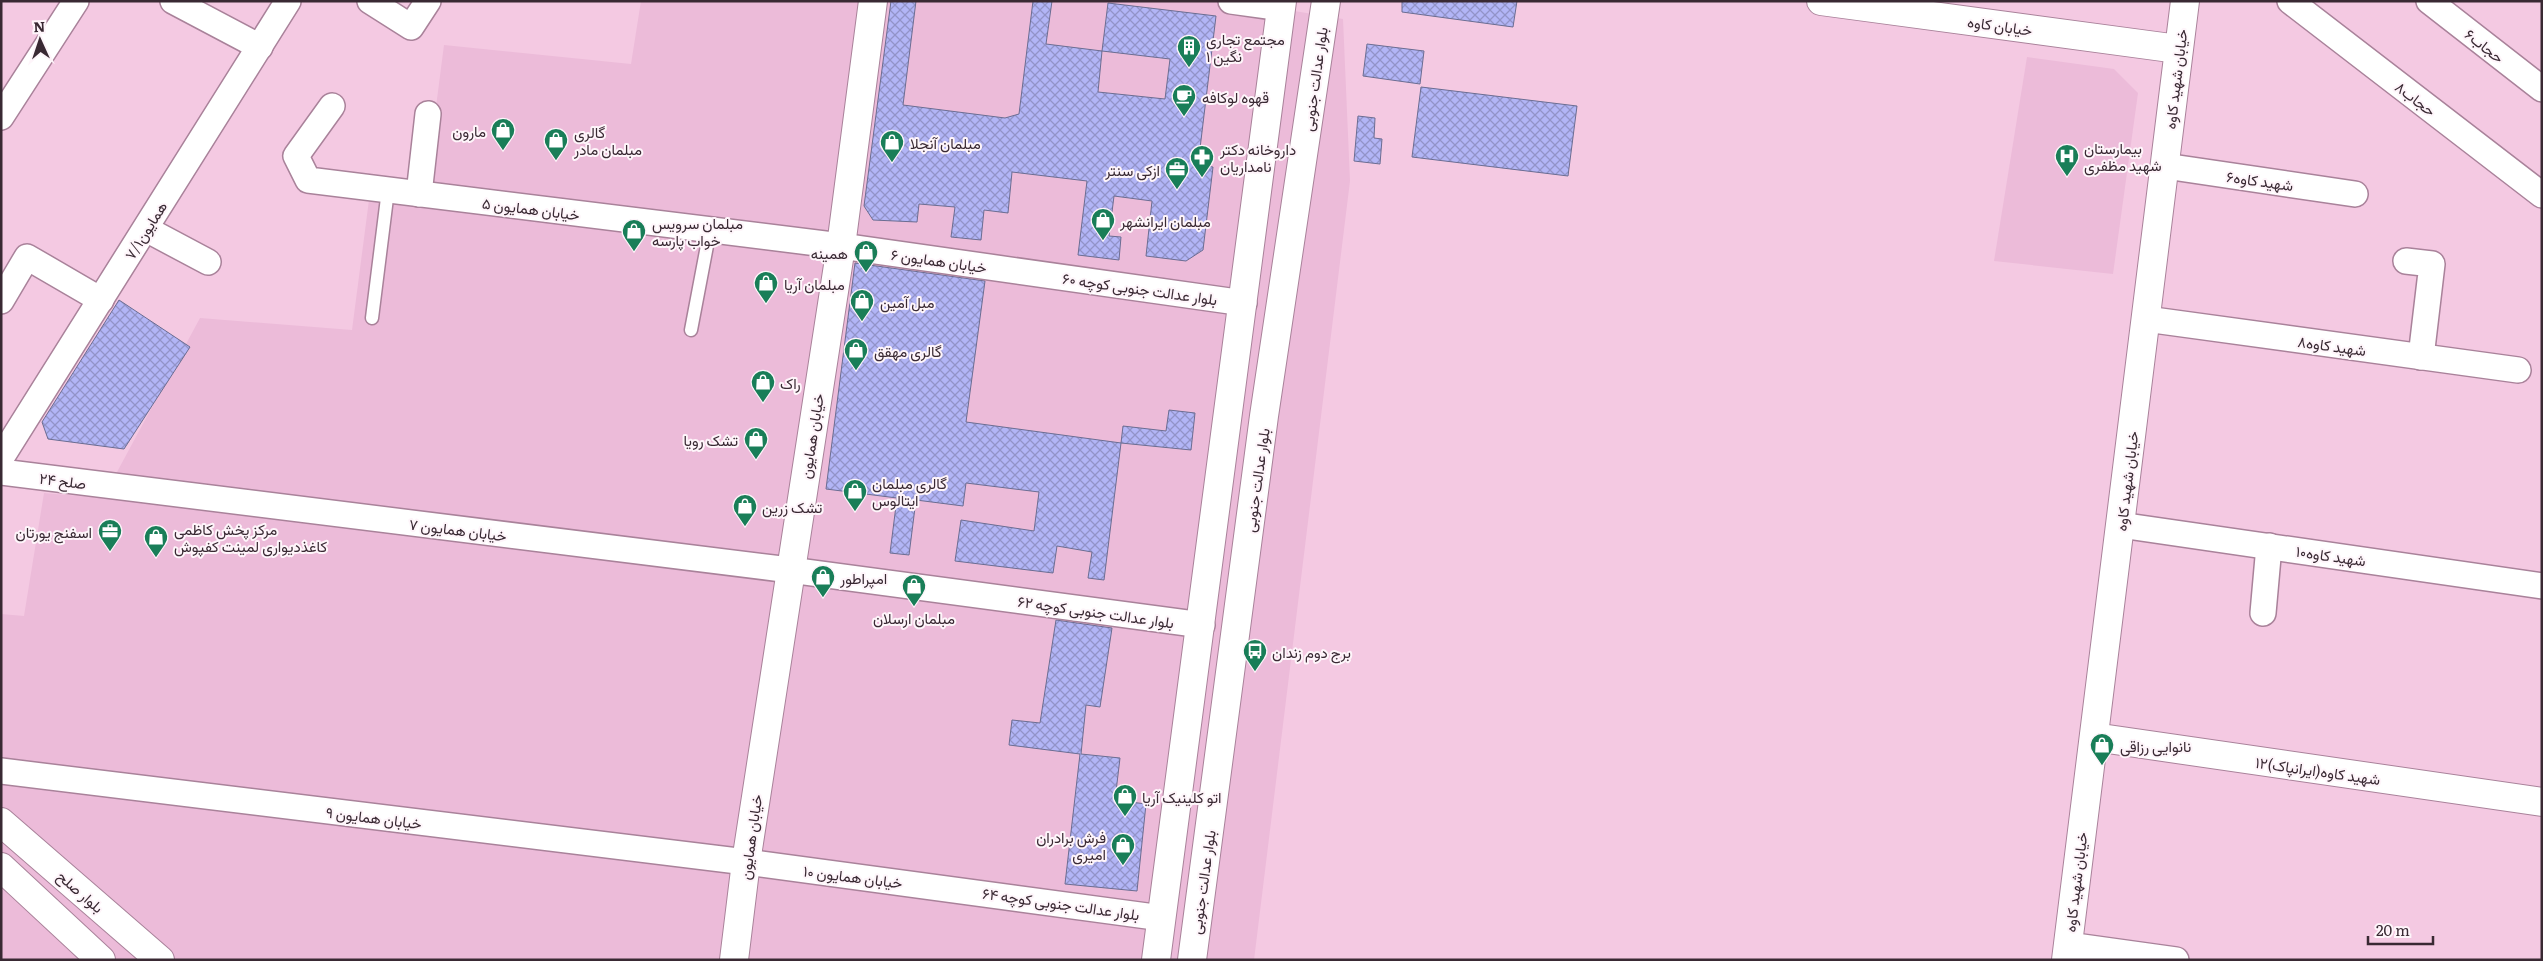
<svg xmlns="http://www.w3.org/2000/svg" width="2543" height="961" viewBox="0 0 2543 961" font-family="Literata,Vazirmatn,serif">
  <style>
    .built { fill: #ecbbd9 }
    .building { fill: url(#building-cross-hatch); stroke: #6b6d92; fill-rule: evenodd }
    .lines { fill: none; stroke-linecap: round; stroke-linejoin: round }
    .lane-casing { stroke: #a9829a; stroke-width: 15 }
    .street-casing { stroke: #a9829a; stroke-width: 28 }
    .secondary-casing { stroke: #a9829a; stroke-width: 30 }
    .primary-casing { stroke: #a9829a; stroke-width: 30 }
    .lane { stroke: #fff; stroke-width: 12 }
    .street { stroke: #fff; stroke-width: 25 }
    .secondary { stroke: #fff; stroke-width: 28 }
    .primary { stroke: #fff; stroke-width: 28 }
    .labels { text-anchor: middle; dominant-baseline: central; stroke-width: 4; stroke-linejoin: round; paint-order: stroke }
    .street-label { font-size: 15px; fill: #392933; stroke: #fef5fa }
    .poi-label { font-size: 15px; fill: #392933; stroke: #fef5fa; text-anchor: start }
  </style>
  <defs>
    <pattern id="building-cross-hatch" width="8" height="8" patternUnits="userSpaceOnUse" patternTransform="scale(1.25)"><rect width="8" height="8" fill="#b2b5f6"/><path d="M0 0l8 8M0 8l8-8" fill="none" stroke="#9293c8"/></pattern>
  </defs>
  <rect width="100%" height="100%" fill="#f4c9e2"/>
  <!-- built -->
  <g class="built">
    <polygon points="641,1 1233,1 1343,19 1350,181 1254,960 1,960 1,614 24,616 44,493 103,498 200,318 352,330 372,177 426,184 444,45 631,64"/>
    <polygon points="2027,57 2114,69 2138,93 2113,274 1994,261"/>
  </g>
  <!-- building -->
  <g class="building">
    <path d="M891 1H916L903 105 1005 118 1019 114 1033 1H1052L1046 44 1102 51 1108 3 1216 16 1198 165 1213 167 1203 250 1186 261 1146 256 1152 201 1114 196 1109 236 1121 237 1119 260 1078 255 1087 181 1012 172 1008 213 984 210 981 240 951 237 955 207 919 204 917 222 873 220 864 206ZM1102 51 1170 59 1165 99 1098 92Z"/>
    <polygon points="1402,1 1517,1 1513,27 1402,12"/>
    <polygon points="1367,44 1424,51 1420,84 1363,76"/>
    <polygon points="1421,87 1577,106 1568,176 1412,157"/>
    <polygon points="1358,116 1375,118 1374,138 1382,139 1380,164 1354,161"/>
    <polygon points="855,263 985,281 966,422 1121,443 1104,580 1088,578 1092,552 1057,546 1053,573 955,561 961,520 1034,531 1039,492 966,483 963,506 916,500 909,555 890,553 897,498 826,489"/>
    <polygon points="119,300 190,347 124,449 48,439 42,422"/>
    <polygon points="1169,410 1195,413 1191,450 1121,443 1123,426 1166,431"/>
    <polygon points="1056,620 1112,628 1100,707 1086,705 1081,754 1120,758 1115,800 1146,804 1137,891 1065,884 1080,754 1009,745 1012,720 1040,723"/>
  </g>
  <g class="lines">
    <!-- lane casing -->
    <g class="lane-casing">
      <g id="lane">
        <polyline points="372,318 388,190"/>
        <polyline points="691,330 710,230"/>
      </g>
    </g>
    <!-- street casing -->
    <g class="street-casing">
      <g id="street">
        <polyline points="173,1 260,47"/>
        <polyline points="370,1 411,27 428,1"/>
        <polyline points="1231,1 1281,8"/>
        <polyline points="2290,1 2542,195"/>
        <polyline points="2429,1 2542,89"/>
        <polyline points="332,106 296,156 308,180 841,246 1244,303"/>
        <polyline points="1,117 76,1"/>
        <polyline points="2165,166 2355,194"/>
        <polyline points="419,194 428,114"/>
        <polyline points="146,229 208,262"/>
        <polyline points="2406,261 2432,264 2421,357"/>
        <polyline points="1,301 27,257 101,300"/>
        <polyline points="2146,319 2518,370"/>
        <polyline points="1,458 288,1"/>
        <polyline points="1,472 790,570 1202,625"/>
        <polyline points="2120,525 2542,586"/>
        <polyline points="2263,613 2269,546"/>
        <polyline points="1,771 746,862 1162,918"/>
        <polyline points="2068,945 2176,960"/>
      </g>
    </g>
    <!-- secondary casing -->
    <g class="secondary-casing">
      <g id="secondary">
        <polyline points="1821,1 2178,49"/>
        <polyline points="2094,737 2542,802"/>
        <polyline points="1,822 160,960"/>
        <polyline points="1,867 101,960"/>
        <polyline points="734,960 746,862 841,246 873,1"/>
        <polyline points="2066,960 2185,1"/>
      </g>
    </g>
    <!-- primary casing -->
    <g class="primary-casing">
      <g id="primary">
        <polyline points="1156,960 1282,1"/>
        <polyline points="1192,960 1264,416 1326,1"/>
      </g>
    </g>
    <!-- lane -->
    <use href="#lane" class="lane"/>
    <!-- street -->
    <use href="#street" class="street"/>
    <!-- secondary -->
    <use href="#secondary" class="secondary"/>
    <!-- primary -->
    <use href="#primary" class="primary"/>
  </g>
  <!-- icons -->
  <defs>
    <g id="building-pin" transform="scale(1.25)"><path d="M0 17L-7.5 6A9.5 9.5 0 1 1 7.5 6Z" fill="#197e58" stroke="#fef5fa"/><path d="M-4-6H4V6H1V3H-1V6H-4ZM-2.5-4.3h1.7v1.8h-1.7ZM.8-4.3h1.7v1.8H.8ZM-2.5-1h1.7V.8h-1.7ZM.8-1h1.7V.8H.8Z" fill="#fff"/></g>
    <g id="cafe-pin" transform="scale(1.25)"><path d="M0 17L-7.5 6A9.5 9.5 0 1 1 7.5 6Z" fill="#197e58" stroke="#fef5fa"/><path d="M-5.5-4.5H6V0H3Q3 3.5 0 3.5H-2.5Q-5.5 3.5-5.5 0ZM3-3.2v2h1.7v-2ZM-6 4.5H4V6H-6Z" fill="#fff"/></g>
    <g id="shop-pin" transform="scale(1.25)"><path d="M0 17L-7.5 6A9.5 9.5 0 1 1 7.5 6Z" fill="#197e58" stroke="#fef5fa"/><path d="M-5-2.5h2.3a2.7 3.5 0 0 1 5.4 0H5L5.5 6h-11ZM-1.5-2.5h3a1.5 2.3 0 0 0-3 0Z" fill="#fff"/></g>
    <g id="hospital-pin" transform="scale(1.25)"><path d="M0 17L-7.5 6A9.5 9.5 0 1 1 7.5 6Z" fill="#197e58" stroke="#fef5fa"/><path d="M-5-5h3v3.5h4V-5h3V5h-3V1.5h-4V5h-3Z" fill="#fff"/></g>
    <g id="pharmacy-pin" transform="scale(1.25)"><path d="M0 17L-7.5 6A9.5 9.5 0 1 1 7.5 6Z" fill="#197e58" stroke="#fef5fa"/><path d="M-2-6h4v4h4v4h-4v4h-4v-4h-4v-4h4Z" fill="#fff"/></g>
    <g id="office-pin" transform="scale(1.25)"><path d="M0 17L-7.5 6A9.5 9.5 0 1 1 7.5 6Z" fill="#197e58" stroke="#fef5fa"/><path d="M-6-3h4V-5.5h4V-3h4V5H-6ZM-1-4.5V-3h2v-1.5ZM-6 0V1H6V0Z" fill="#fff"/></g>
    <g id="bus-pin" transform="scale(1.25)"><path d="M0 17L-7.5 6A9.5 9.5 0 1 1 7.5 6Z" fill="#197e58" stroke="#fef5fa"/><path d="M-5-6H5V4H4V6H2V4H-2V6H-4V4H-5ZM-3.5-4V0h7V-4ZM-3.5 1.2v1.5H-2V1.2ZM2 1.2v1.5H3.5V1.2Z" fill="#fff"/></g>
  </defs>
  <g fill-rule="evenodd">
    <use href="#building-pin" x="1189" y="47"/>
    <use href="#cafe-pin" x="1184" y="96"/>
    <use href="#shop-pin" x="503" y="130"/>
    <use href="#shop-pin" x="556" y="140"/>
    <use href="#shop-pin" x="892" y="142"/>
    <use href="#hospital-pin" x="2067" y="156"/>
    <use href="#pharmacy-pin" x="1202" y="157"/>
    <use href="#office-pin" x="1177" y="169"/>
    <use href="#shop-pin" x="1103" y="220"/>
    <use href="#shop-pin" x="634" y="231"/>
    <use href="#shop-pin" x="866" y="252"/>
    <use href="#shop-pin" x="766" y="283"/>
    <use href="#shop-pin" x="862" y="301"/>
    <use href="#shop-pin" x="856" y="350"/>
    <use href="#shop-pin" x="763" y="382"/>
    <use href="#shop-pin" x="756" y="439"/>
    <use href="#shop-pin" x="855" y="491"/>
    <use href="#shop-pin" x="745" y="506"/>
    <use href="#office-pin" x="110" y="531"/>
    <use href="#shop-pin" x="156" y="537"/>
    <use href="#shop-pin" x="823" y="577"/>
    <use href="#shop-pin" x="914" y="586"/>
    <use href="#bus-pin" x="1255" y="651"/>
    <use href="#shop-pin" x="2102" y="745"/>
    <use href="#shop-pin" x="1125" y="796"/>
    <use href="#shop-pin" x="1123" y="845"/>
  </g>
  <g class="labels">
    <!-- street labels -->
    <g class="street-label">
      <text transform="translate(2000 25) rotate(8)">خیابان کاوه</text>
      <text transform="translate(2485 45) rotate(38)">حجاب۶</text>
      <text transform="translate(1314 79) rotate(-82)">بلوار عدالت جنوبی</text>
      <text transform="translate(2175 79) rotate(-83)">خیابان شهید کاوه</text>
      <text transform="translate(2416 98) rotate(37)">حجاب۸</text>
      <text transform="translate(2260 180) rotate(8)">شهید کاوه۶</text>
      <text transform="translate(531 208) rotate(7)">خیابان همایون ۵</text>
      <text transform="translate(145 230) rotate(-58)">همایون۷/۱</text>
      <text transform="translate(939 260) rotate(8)">خیابان همایون ۶</text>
      <text transform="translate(1140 288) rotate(8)">بلوار عدالت جنوبی کوچه ۶۰</text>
      <text transform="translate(2332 345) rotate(8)">شهید کاوه۸</text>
      <text transform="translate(811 436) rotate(-81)">خیابان همایون</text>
      <text transform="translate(63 480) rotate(7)">صلح ۲۴</text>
      <text transform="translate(1256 480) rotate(-82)">بلوار عدالت جنوبی</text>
      <text transform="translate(2126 481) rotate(-83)">خیابان شهید کاوه</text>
      <text transform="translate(458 529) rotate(7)">خیابان همایون ۷</text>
      <text transform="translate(2331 555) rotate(8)">شهید کاوه۱۰</text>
      <text transform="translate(1096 611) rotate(8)">بلوار عدالت جنوبی کوچه ۶۲</text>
      <text transform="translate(2318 770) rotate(8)">۱۲شهید کاوه(ایرانپاک)</text>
      <text transform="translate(374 817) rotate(7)">خیابان همایون ۹</text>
      <text transform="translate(750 837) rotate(-82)">خیابان همایون</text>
      <text transform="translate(853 876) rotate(7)">خیابان همایون ۱۰</text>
      <text transform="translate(1202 882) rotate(-82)">بلوار عدالت جنوبی</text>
      <text transform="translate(2075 882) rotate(-83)">خیابان شهید کاوه</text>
      <text transform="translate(81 891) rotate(41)">بلوار صلح</text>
      <text transform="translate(1061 903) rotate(8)">بلوار عدالت جنوبی کوچه ۶۴</text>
    </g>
    <!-- poi labels -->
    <g class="poi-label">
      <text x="1206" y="38">مجتمع تجاری<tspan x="1206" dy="17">نگین ۱</tspan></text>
      <text x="1202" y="96">قهوه لوکافه</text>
      <text x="486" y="130" text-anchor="end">مارون</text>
      <text x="574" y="131">گالری<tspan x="574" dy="17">مبلمان مادر</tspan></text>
      <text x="910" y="142">مبلمان آنجلا</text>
      <text x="2084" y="147">بیمارستان<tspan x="2084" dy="17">شهید مظفری</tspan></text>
      <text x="1220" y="148">داروخانه دکتر<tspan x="1220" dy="17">نامداریان</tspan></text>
      <text x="1160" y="169" text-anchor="end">ازکی سنتر</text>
      <text x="1120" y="220">مبلمان ایرانشهر</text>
      <text x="652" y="222">مبلمان سرویس<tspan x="652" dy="17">خواب پارسه</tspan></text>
      <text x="848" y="252" text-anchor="end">همینه</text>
      <text x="784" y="283">مبلمان آریا</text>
      <text x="880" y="301">مبل آمین</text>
      <text x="874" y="350">گالری مهقق</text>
      <text x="780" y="382">راک</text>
      <text x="738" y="439" text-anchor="end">تشک رویا</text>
      <text x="872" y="482">گالری مبلمان<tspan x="872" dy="17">ایتالوس</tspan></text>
      <text x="762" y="506">تشک زرین</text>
      <text x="174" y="528">مرکز پخش کاظمی<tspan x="174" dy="17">کاغذدیواری لمینت کفپوش</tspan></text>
      <text x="92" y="531" text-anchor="end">اسفنج یورتان</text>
      <text x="840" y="577">امپراطور</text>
      <text x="914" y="617" text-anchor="middle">مبلمان ارسلان</text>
      <text x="1272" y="651">برج دوم زندان</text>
      <text x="2120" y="745">نانوایی رزاقی</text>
      <text x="1142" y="796">اتو کلینیک آریا</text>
      <text x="1106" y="836" text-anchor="end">فرش برادران<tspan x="1106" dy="17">امیری</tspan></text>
    </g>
  </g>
  <!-- border -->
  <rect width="2543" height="961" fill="none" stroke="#392933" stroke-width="5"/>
  <!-- north arrow -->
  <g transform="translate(40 40) rotate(357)" stroke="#fef5fa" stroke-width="4" paint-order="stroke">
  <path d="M0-4L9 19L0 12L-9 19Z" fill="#392933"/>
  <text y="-8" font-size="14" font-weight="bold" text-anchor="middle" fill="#392933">N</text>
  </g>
  <!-- scale -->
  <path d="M2368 936v8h65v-8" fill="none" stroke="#392933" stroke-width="2.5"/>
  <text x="2376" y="936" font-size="15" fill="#392933" stroke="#fef5fa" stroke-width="4" paint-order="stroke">20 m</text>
</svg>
